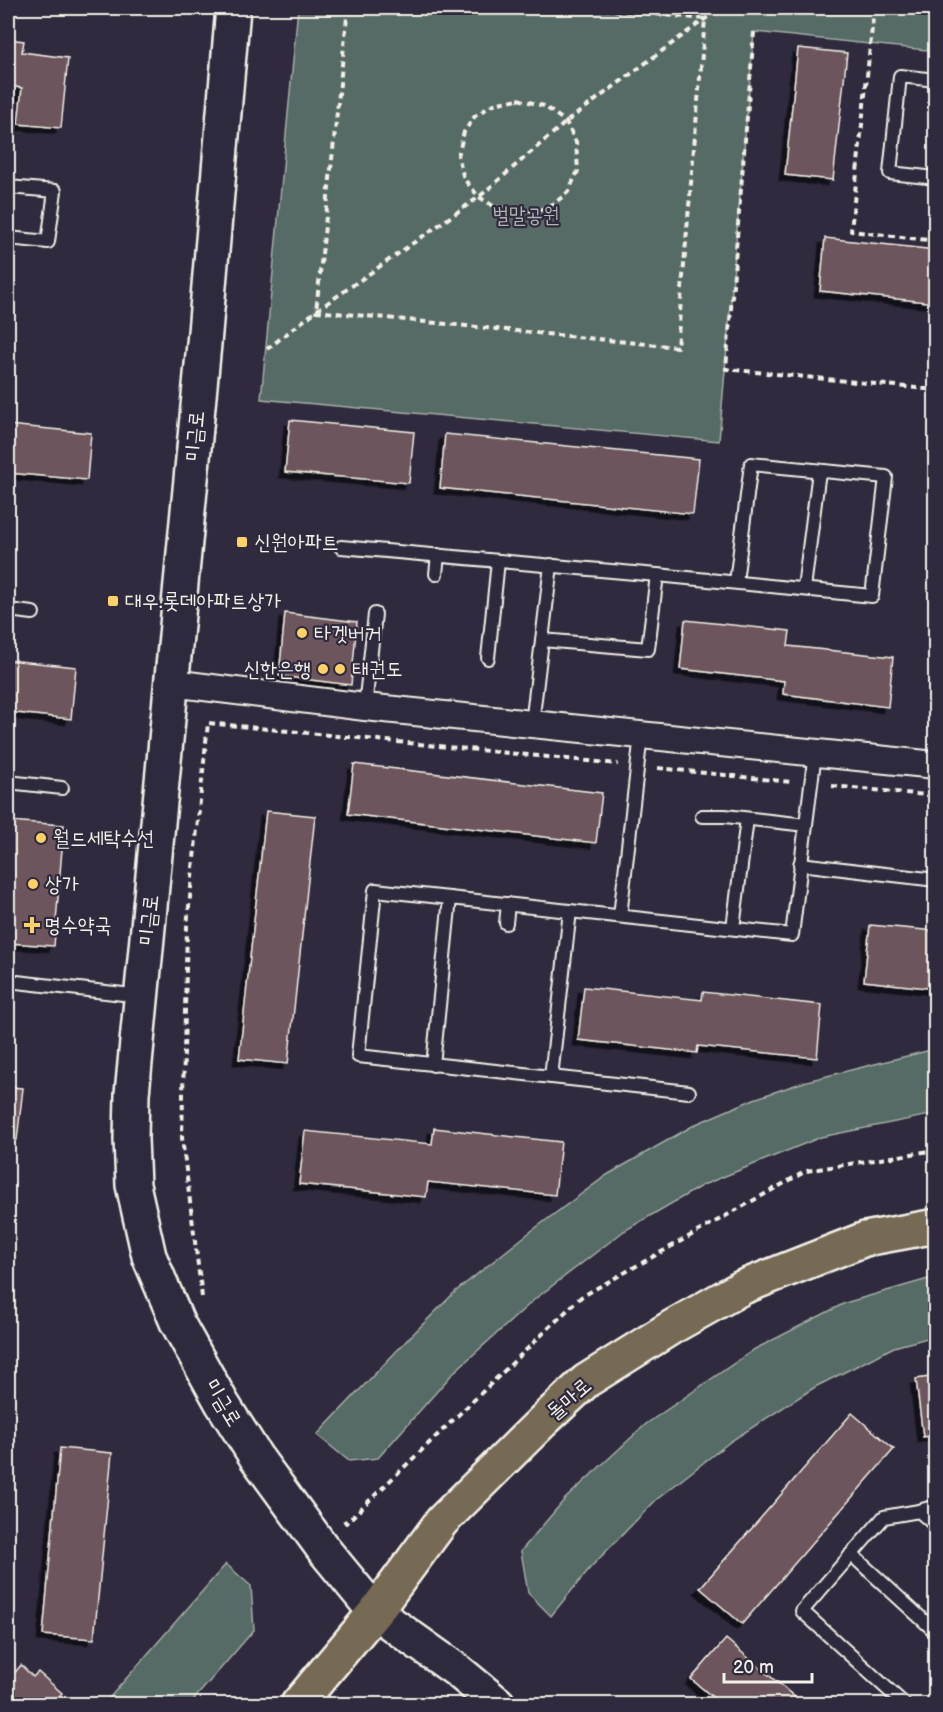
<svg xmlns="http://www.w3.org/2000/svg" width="943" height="1712" viewBox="0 0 943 1712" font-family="'Balsamiq Sans','Poor Story',sans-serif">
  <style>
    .green { fill: #566b66; stroke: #a5aea7; stroke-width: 1.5 }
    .building { fill: #6c555c; stroke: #f4f1e8; stroke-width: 1.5; filter: url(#shadow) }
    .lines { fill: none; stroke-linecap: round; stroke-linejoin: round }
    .service-casing { stroke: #f4f1e8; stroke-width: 16 }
    .minor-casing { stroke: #f4f1e8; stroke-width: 30 }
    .secondary-casing { stroke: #f4f1e8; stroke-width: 38 }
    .primary-casing { stroke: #f4f1e8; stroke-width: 38 }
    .path { stroke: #f4f1e8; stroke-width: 4; stroke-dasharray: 6 4.5; stroke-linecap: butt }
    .service { stroke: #2f2a3d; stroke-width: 12 }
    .minor { stroke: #2f2a3d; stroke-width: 26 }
    .secondary { stroke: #2f2a3d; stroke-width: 33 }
    .primary { stroke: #766a54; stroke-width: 33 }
    .poi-dot { fill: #ffd166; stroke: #2f2a3d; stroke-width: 2 }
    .labels { text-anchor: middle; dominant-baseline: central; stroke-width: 4.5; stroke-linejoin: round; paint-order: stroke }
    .park-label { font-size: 21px; fill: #adb5ae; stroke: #2f2a3d }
    .street-label { font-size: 21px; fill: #f4f1e8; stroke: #2f2a3d }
    .poi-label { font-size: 21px; fill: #f4f1e8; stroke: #2f2a3d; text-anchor: start }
  </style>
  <defs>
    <filter id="shadow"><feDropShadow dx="-5.5" dy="5.5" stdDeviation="0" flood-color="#0009"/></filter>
  </defs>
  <rect width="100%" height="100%" fill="#2f2a3d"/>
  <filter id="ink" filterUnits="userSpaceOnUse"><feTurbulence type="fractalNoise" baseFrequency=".0167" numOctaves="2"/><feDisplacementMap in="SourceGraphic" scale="12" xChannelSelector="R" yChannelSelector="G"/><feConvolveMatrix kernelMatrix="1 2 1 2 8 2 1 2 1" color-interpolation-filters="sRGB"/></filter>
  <g filter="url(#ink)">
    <!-- green -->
    <g class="green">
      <polygon points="298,8 935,8 935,51 754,32 719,441 261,399"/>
      <polygon points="935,1049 935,1114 821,1137 703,1185 624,1231 535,1299 454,1372 378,1458 349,1461 317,1435 407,1340 456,1291 530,1232 607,1175 696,1124 754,1099 807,1081"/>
      <polygon points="935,1277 935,1336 894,1347 815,1387 731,1441 656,1500 590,1568 551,1616 528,1593 521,1551 565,1499 646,1424 755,1349 845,1303"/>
      <polygon points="226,1564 251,1586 254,1630 190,1704 104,1704"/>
    </g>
    <!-- building -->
    <g class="building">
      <polygon points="8,39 24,41 22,52 68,58 61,128 18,124 22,88 8,86"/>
      <polygon points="798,48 847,53 833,180 785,175"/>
      <polygon points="825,238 936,250 936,303 820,291"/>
      <polygon points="290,420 414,432 409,483 285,472"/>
      <polygon points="8,425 91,433 87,480 8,473"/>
      <polygon points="445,434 699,459 693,514 440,488"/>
      <polygon points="285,613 357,622 351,685 279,676"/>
      <polygon points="685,620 790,631 788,646 893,657 888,707 783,694 784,681 680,669"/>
      <polygon points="8,660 76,667 71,719 8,712"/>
      <polygon points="354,764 602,793 596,843 348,814"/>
      <polygon points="266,811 315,816 288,1064 239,1059"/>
      <polygon points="8,821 64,825 54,946 8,943"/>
      <polygon points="870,925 936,931 936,989 864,981"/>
      <polygon points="584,987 702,1000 703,992 822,1005 817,1058 698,1046 697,1053 578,1040"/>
      <polygon points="8,1087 23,1088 17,1140 8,1139"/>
      <polygon points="434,1128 561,1142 555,1195 428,1182 426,1197 299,1184 305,1131 432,1144"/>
      <polygon points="936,1376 936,1435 923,1437 916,1379"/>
      <polygon points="852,1413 894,1449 742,1624 700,1588"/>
      <polygon points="60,1448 112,1453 94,1639 43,1635"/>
      <polygon points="726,1639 803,1704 721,1704 691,1679"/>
      <polygon points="21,1665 33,1677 38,1672 62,1693 52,1704 8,1704 8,1681"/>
    </g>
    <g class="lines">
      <!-- service casing -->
      <g class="service-casing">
        <g id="service">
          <polyline points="936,80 900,76 890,173 936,178"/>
          <polyline points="8,187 55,191 48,242 8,238"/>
          <polyline points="341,547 657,575 872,596 886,477 751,464 736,582"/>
          <polyline points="436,574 438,555"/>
          <polyline points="804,588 819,471"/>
          <polyline points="8,610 33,613"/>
          <polyline points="542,640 648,649 657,575"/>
          <polyline points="488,658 498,561"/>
          <polyline points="365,707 375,614"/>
          <polyline points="532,724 551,565"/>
          <polyline points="8,782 62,788"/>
          <polyline points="702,816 725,816 806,825"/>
          <polyline points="800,864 936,880"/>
          <polyline points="620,916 641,735"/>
          <polyline points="506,923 508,904"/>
          <polyline points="733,928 747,819"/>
          <polyline points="8,981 141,996"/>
          <polyline points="433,1065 450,898"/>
          <polyline points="551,1077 570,911"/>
          <polyline points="689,1092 358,1056 375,890 792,935 815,753"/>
          <polyline points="919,1511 936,1506"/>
          <polyline points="851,1554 936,1632"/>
          <polyline points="904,1704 802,1611 884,1517 919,1511 936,1526"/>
        </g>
      </g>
      <!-- minor casing -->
      <g class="minor-casing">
        <polyline id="minor" points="172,683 365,707 936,765"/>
      </g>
      <!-- secondary casing -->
      <g class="secondary-casing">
        <polyline id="secondary" points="233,8 204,344 132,1094 131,1139 133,1185 149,1256 177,1322 222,1403 256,1457 324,1550 375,1612 458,1671 498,1704"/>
      </g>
      <!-- primary casing -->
      <g class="primary-casing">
        <polyline id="primary" points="298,1704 375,1612 442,1521 543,1421 586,1381 672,1327 743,1287 865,1239 936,1226"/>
      </g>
      <!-- path -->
      <g class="path">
        <polyline points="348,8 316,311 677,347 705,19 593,8"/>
        <polyline points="874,8 851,231 936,241"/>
        <polyline points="754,32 726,369 936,390"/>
        <polygon points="518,99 544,106 566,122 576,142 578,171 568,192 555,203 538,211 495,207 479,197 464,179 458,156 464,132 475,116 494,104"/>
        <polyline points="267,349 316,311 479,197 566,122 720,8"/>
        <polyline points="658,768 791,782"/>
        <polyline points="832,786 936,796"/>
        <polyline points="202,1297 182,1138 187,926 208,723 618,764"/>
        <polyline points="344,1520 346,1523 581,1297 806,1171 936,1150"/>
      </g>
      <!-- service -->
      <use href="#service" class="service"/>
      <!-- minor -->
      <use href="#minor" class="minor"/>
      <!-- secondary -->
      <use href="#secondary" class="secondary"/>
      <!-- primary -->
      <use href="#primary" class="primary"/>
    </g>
  </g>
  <!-- markers -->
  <g class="poi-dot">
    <rect x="236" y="536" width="12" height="12" rx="3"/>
    <rect x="107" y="595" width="12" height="12" rx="3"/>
    <circle cx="302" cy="633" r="6"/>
    <circle cx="323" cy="669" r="6"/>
    <circle cx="340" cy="669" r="6"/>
    <circle cx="41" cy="838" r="6"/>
    <circle cx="33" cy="884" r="6"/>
    <path d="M29 916h6v6h6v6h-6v6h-6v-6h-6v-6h6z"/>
  </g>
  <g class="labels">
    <!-- park labels -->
    <g class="park-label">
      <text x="526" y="215">벌말공원</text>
    </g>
    <!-- street labels -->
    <g class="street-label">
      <text transform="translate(195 436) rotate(-85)">미금로</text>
      <text transform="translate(149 920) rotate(-84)">미금로</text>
      <text transform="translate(569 1399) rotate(-41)">돌마로</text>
      <text transform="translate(223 1403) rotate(59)">미금로</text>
    </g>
    <!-- poi labels -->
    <g class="poi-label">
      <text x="254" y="542">신원아파트</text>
      <text x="125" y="601">대우.롯데아파트상가</text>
      <text x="314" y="633">타겟버거</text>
      <text x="311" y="669" text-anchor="end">신한은행</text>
      <text x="352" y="669">태권도</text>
      <text x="53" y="838">월드세탁수선</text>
      <text x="45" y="884">상가</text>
      <text x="44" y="925">명수약국</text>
    </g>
  </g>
  <!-- margin -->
  <rect width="943" height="1712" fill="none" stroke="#2f2a3d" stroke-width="30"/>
  <rect x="15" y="15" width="913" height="1682" fill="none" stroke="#f4f1e8" stroke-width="2" filter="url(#ink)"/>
  <!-- scale -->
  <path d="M724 1673v9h88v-9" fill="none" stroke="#f4f1e8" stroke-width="3"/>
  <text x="733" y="1673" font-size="18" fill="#f4f1e8" stroke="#2f2a3d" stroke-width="4.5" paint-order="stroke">20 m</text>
</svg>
